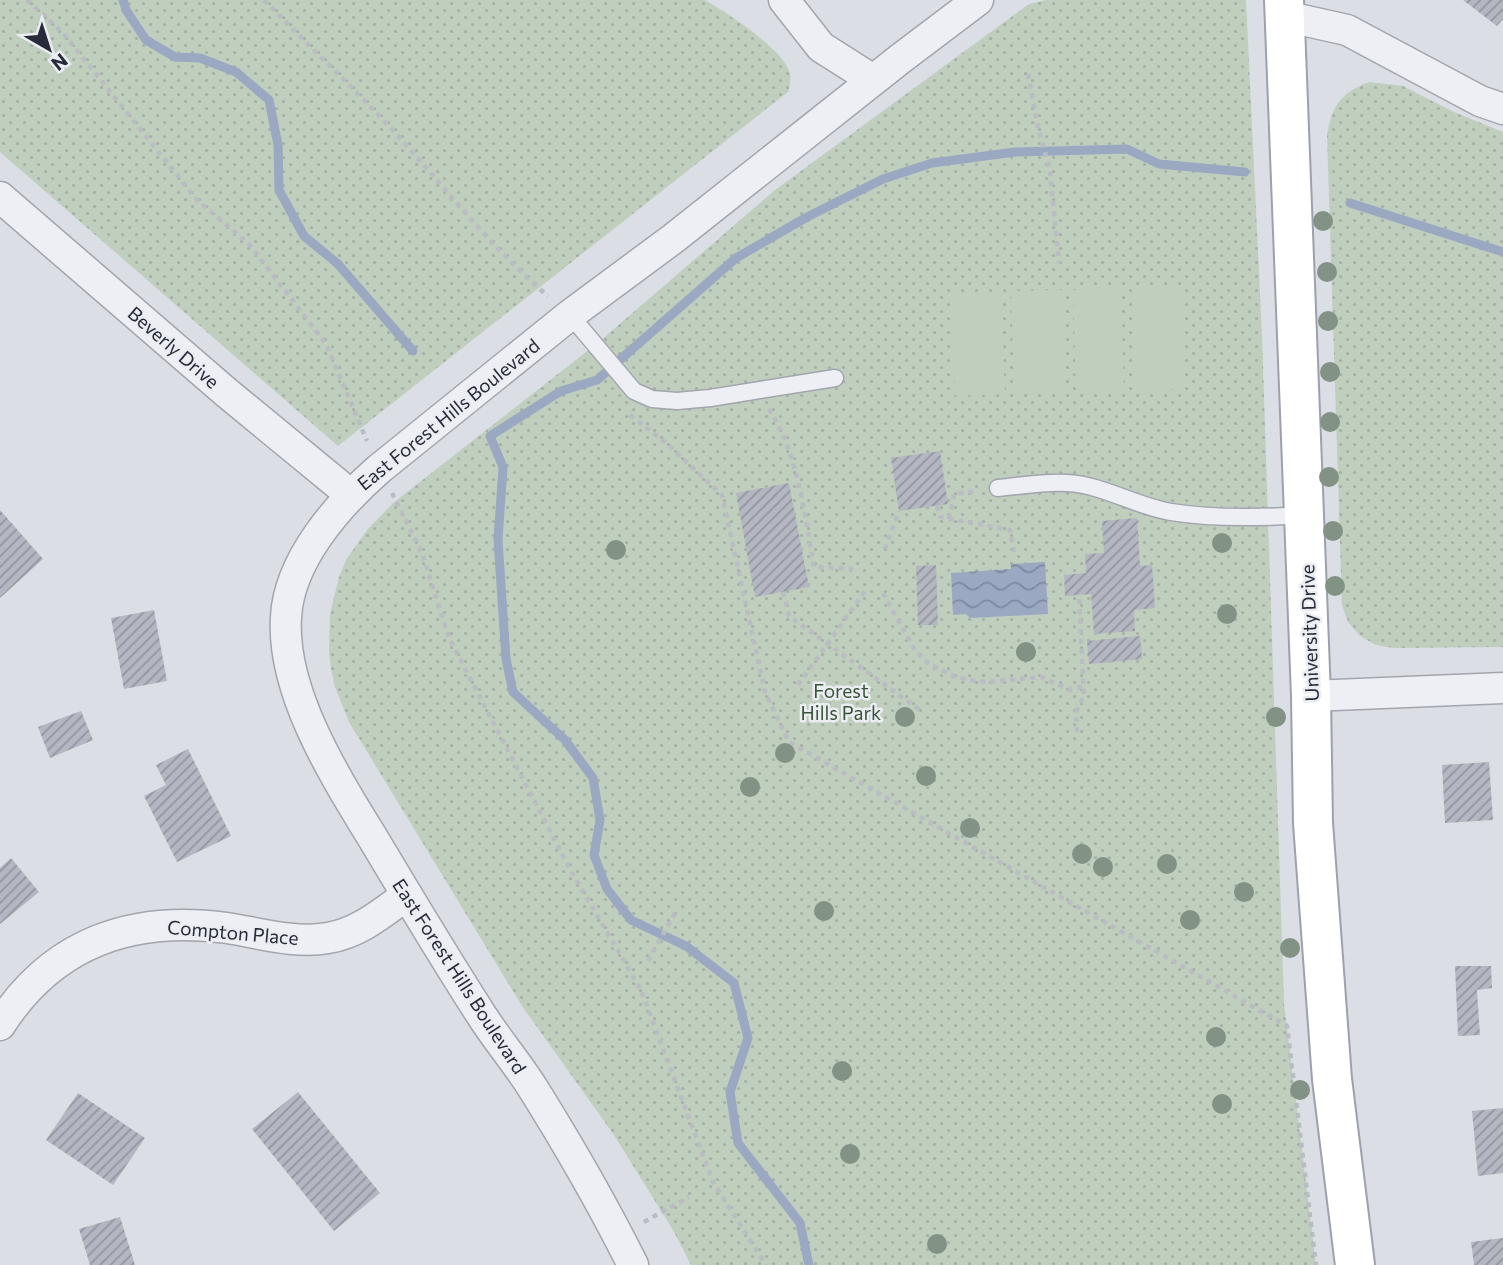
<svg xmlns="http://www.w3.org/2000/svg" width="1503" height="1265" viewBox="0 0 1503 1265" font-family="Commissioner,sans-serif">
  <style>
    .park { fill: url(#park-dots) }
    .pitch { fill: #c0cebe }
    .water { fill: url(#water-waves) }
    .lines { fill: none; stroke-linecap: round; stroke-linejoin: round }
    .stream { stroke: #9aa8c2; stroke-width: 9 }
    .building { fill: url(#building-hatch) }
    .lane-casing { stroke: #a2a5ae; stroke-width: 19 }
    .street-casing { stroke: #a2a5ae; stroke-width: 33 }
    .primary-casing { stroke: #9da1af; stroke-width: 42 }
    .path { stroke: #babcc3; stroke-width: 4.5; stroke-dasharray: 5 5; stroke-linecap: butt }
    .lane { stroke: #eeeff4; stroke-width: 16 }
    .street { stroke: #eeeff4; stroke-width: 30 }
    .primary { stroke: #fff; stroke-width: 38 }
    .tree { fill: #829285 }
    .labels { text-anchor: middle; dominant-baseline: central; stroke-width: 5; stroke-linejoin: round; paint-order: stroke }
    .street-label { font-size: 19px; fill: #272b39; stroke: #ebedf3 }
    .park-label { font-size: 19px; fill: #385436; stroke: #ebedf3 }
  </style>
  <defs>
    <pattern id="park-dots" width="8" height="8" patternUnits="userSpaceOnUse" patternTransform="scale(1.75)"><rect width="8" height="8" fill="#c0cebe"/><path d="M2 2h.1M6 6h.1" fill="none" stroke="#a5b1a4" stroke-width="1.8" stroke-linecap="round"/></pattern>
    <pattern id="water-waves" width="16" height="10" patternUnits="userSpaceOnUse" patternTransform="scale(1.75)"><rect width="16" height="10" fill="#9aa8c2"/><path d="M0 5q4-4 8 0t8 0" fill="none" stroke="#7e899f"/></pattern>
    <pattern id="building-hatch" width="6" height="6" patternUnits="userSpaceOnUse" patternTransform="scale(1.75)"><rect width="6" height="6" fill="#b4b7c1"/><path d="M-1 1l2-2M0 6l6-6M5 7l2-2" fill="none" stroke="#92959e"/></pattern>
  </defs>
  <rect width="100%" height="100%" fill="#dcdee5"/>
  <!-- park -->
  <g class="park">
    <path d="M0 0H705C726 12 787 51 790 75 791 80 789 86 789 91L338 446 0 152Z"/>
    <polygon points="1046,0 1246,0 1262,335 1284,1003 1316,1265 691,1265 673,1230 614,1135 522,1006 349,722 335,687 331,669 329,651 330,614 339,577 346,560 367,530 393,503 600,341 775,190 1029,4"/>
    <path d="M1369 82 1403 86 1454 112 1503 132V647L1394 648 1376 645 1360 636 1348 622 1342 605 1327 135C1332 105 1341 93 1369 82Z"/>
  </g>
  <!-- pitch -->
  <g class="pitch">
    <polygon points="1182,285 1185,389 1136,391 1133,287"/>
    <polygon points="1121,288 1124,390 1076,392 1073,290"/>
    <polygon points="1062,290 1064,392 1014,394 1011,291"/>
    <polygon points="1001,292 1005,394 955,396 952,294"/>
  </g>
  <!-- water -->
  <polygon class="water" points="1045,562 1048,614 970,618 966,614 953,615 951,573 1011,569 1011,564"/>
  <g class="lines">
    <!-- stream -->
    <g class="stream">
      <polyline points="123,0 126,10 146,40 175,57 200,58 236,72 269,100 278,145 279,190 304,236 338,264 413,351"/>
      <polyline points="1350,203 1503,252"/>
      <polyline points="809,1265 800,1223 738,1143 730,1092 748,1038 734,983 686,946 631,920 607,889 594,855 600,820 593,778 565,740 513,692 506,659 498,540 503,467 490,436 561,391 597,380 736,258 807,217 883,179 932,163 1015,152 1127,149 1159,164 1245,172"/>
    </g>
  </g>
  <!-- building -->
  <g class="building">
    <polygon points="1463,0 1503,0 1503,19 1497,26"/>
    <polygon points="940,451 948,504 899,511 891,458"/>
    <polygon points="789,483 809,587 755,597 736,493"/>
    <polygon points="0,510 43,559 0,598"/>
    <polygon points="1137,518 1140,566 1152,565 1155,608 1134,610 1135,631 1094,634 1091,594 1065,596 1064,575 1086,573 1085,554 1104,553 1102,521"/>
    <polygon points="936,565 938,625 918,625 916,566"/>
    <polygon points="154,610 167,681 124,689 111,618"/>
    <polygon points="1140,636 1142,659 1089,664 1087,641"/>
    <polygon points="81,711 93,740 50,758 38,727"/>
    <polygon points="188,749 231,836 177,862 144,796 166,785 156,765"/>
    <polygon points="1489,762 1493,820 1445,823 1442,765"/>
    <polygon points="11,858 39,892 0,924 0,868"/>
    <polygon points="1455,966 1491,966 1492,988 1477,990 1480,1035 1458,1036"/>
    <polygon points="298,1092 380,1193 334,1231 252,1129"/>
    <polygon points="78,1093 145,1138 113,1185 46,1140"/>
    <polygon points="1503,1108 1503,1173 1478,1176 1472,1111"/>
    <polygon points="120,1217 135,1265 90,1265 79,1229"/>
    <polygon points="1503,1238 1503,1265 1474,1265 1471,1242"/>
  </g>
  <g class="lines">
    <!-- lane casing -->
    <g class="lane-casing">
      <g id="lane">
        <polyline points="570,315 634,391 652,399 677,401 710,398 835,378"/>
        <path d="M998 488C1021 486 1045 481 1068 483 1103 485 1135 506 1171 512 1215 519 1259 518 1304 515"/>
      </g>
    </g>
    <!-- street casing -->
    <g class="street-casing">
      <g id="street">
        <polyline points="784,0 821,47 873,80"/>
        <polyline points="1284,16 1347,30 1480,101 1503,109"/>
        <polyline points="0,197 227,393 351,495"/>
        <polyline points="1311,696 1503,688"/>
        <path d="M0 1025C53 942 132 915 227 928 259 933 296 944 328 938 359 933 382 913 407 895"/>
        <path d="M633 1265C603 1205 569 1146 534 1090 518 1064 498 1041 482 1016 446 960 411 902 377 845 338 781 281 694 286 617 289 560 338 505 379 469L570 315 674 238 900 59 978 0"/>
      </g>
    </g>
    <!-- primary casing -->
    <g class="primary-casing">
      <polyline id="primary" points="1284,0 1311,696 1313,823 1332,1079 1355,1265"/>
    </g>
    <!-- path -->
    <g class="path">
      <polyline points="27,0 63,33 198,201 249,244 326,344 367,441"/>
      <path d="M264 0C309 46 356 90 399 137 448 191 492 249 548 296"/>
      <polyline points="1028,74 1038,128 1050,170 1059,263"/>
      <path d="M769 409C799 457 804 512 814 567L853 569"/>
      <polyline points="630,415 666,443 722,495 765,692 789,742 1287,1026 1316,1265"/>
      <polyline points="392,493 422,553 449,638 571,871 641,990 713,1182 766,1265"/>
      <polyline points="937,506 940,517 1010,530 1014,553"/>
      <polyline points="949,519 954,494 977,491"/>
      <polyline points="885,549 899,511"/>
      <polyline points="783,592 789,616 920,710"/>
      <polyline points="883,593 916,652 929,664 953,676 969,680 988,682 1041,677 1070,690 1084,686"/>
      <polyline points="798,685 865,591"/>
      <polyline points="1077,732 1076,712 1084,696 1079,595"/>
      <polyline points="648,961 676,911"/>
      <polyline points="644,1222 689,1197"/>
    </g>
    <!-- lane -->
    <use href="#lane" class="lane"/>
    <!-- street -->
    <use href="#street" class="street"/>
    <!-- primary -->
    <use href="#primary" class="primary"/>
  </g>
  <!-- trees -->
  <g class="tree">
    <circle cx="1323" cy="221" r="10"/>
    <circle cx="1327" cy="272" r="10"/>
    <circle cx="1328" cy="321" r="10"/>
    <circle cx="1330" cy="372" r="10"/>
    <circle cx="1330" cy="422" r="10"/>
    <circle cx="1329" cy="477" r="10"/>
    <circle cx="1333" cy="531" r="10"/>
    <circle cx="1222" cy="543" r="10"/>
    <circle cx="616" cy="550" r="10"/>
    <circle cx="1335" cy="586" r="10"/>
    <circle cx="1227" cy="614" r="10"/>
    <circle cx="1026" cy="652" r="10"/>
    <circle cx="905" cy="717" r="10"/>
    <circle cx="1276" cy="717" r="10"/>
    <circle cx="785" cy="753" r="10"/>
    <circle cx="926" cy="776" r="10"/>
    <circle cx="750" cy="787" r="10"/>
    <circle cx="970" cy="828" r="10"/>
    <circle cx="1082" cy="854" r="10"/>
    <circle cx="1167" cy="864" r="10"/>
    <circle cx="1103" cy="867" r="10"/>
    <circle cx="1244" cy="892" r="10"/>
    <circle cx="824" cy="911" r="10"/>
    <circle cx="1190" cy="920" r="10"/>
    <circle cx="1290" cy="948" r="10"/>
    <circle cx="1216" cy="1037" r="10"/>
    <circle cx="842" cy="1071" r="10"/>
    <circle cx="1300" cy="1090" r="10"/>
    <circle cx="1222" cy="1104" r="10"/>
    <circle cx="850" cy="1154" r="10"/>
    <circle cx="937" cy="1244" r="10"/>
  </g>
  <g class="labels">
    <!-- street labels -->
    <g class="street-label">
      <text transform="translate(174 347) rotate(41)">Beverly Drive</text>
      <text transform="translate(448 414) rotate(-39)">East Forest Hills Boulevard</text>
      <text transform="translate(1309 633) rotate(-92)">University Drive</text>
      <text transform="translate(233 932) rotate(5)">Compton Place</text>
      <text transform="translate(460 976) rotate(57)">East Forest Hills Boulevard</text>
    </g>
    <!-- park labels -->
    <g class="park-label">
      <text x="841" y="690">Forest<tspan x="841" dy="22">Hills Park</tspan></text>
    </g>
  </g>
  <!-- north arrow -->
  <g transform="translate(49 49) rotate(141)" stroke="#ebedf3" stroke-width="5" paint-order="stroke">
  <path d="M0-5L12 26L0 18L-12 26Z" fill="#272b39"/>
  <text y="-10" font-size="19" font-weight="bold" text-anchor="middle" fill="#272b39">N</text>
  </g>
</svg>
